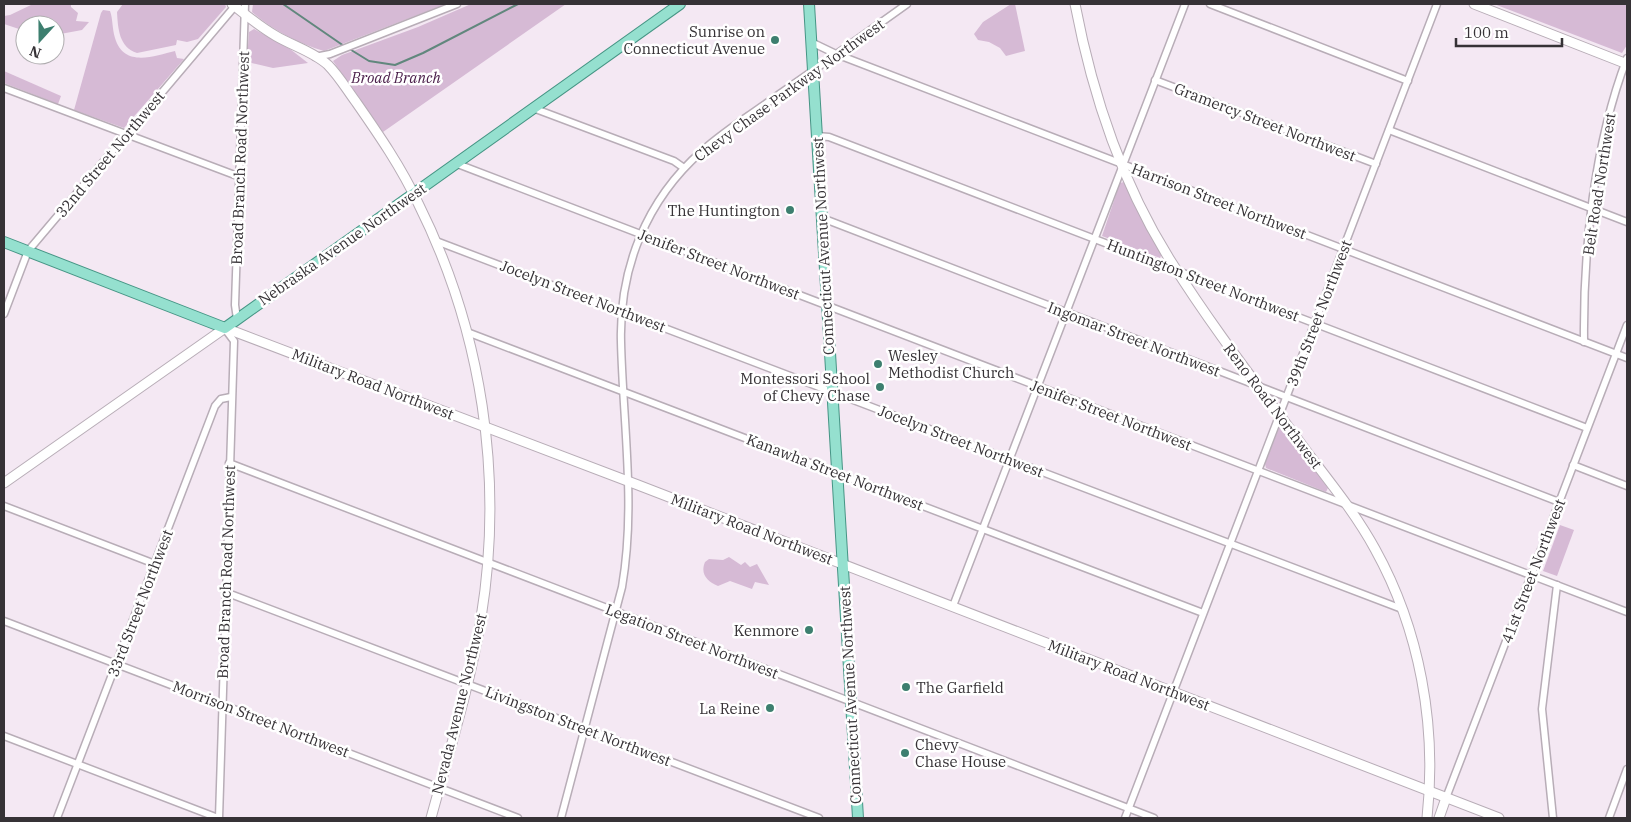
<svg xmlns="http://www.w3.org/2000/svg" width="1631" height="822" viewBox="0 0 1631 822" font-family="'IBM Plex Serif',serif">
  <style>
    .green { fill: #d6bad5 }
    .lines { fill: none; stroke-linecap: round; stroke-linejoin: round }
    .stream { stroke: #61877d; stroke-width: 2 }
    .street-casing { stroke: #b8adb7; stroke-width: 9 }
    .secondary-casing { stroke: #b8adb7; stroke-width: 11 }
    .primary-casing { stroke: #469585; stroke-width: 12 }
    .street { stroke: #fff; stroke-width: 6 }
    .secondary { stroke: #fff; stroke-width: 9 }
    .primary { stroke: #95e0cf; stroke-width: 10 }
    .poi-dot { fill: #3d7f6f; stroke: #fff; stroke-width: 2 }
    .labels { text-anchor: middle; dominant-baseline: central; stroke-width: 5; stroke-linejoin: round; paint-order: stroke }
    .poi-label { font-size: 15px; fill: #363236; stroke: #fff; text-anchor: end }
    .park-label { font-size: 15px; font-style: italic; fill: #491d49; stroke: #fff }
    .street-label { font-size: 15px; fill: #363236; stroke: #fff }
  </style>
  <rect width="100%" height="100%" fill="#f4e8f3"/>
  <!-- green -->
  <g class="green">
    <polygon points="33,4 71,4 71,7 78,13 76,21 89,22 82,30 55,35 55,25 25,25 25,31 4,24 4,16 10,15"/>
    <path d="M123 4H225L226 7 198 39 187 42 177 40 176 45 137 53C119 47 118 29 117 12Z"/>
    <path d="M253 4H446L324 51C297 43 273 30 252 12Z"/>
    <polygon points="471,4 566,4 383,132 333,61 342,55 418,27"/>
    <polygon points="1011,4 1015,4 1025,51 1006,56 1000,48 989,42 978,40 974,34 983,22"/>
    <polygon points="1494,4 1627,4 1627,45 1622,53"/>
    <path d="M103 10 110 11C113 19 112 29 115 38 124 68 154 56 175 51L177 58 184 59 124 128 74 110 101 13Z"/>
    <polygon points="254,29 290,49 308,63 273,68 247,62 249,32"/>
    <polygon points="4,71 61,96 58,104 4,83"/>
    <polygon points="1124,182 1162,254 1160,258 1102,236 1120,183"/>
    <polygon points="1282,426 1328,488 1326,492 1266,468 1265,464 1279,428"/>
    <polygon points="1560,525 1574,530 1557,576 1543,571"/>
    <path d="M729 557 741 565 745 562 750 567 757 564 769 585 755 582 752 589 730 581 718 586C707 581 700 574 705 562L709 559 723 560Z"/>
  </g>
  <g class="lines">
    <!-- stream -->
    <g class="stream">
      <polyline points="283,4 344,46"/>
      <polyline points="348,48 369,61 395,65 423,53 518,4"/>
    </g>
    <!-- street casing -->
    <g class="street-casing">
      <g id="street">
        <polyline points="1210,4 1408,81"/>
        <polyline points="811,42 836,54 1627,358"/>
        <polyline points="315,57 330,54 457,4"/>
        <polyline points="1155,80 1376,164"/>
        <polyline points="4,88 240,177"/>
        <polyline points="533,108 674,161 684,168"/>
        <polyline points="1389,130 1627,222"/>
        <polyline points="817,136 829,137 1587,428"/>
        <polyline points="455,163 1627,612"/>
        <polyline points="822,218 1559,502"/>
        <polyline points="436,241 1402,609"/>
        <polyline points="4,314 28,251 235,6"/>
        <polyline points="237,319 235,305 245,4"/>
        <polyline points="467,332 1203,613"/>
        <path d="M1584 342C1583 250 1594 144 1627 58"/>
        <polyline points="229,463 1154,818"/>
        <polyline points="1573,465 1627,486"/>
        <polyline points="4,506 155,564"/>
        <polyline points="225,592 819,818"/>
        <polyline points="953,606 1185,4"/>
        <polyline points="4,621 518,818"/>
        <polyline points="4,736 218,818"/>
        <polyline points="1446,798 1627,325"/>
        <polyline points="57,818 215,406 221,399 231,397"/>
        <polyline points="219,818 234,341 225,329"/>
        <path d="M561 818 622 587C636 506 623 424 621 342 619 269 646 200 702 151 726 129 755 112 781 93 823 64 865 34 907 4"/>
        <polyline points="1125,818 1437,4"/>
        <polyline points="1553,818 1542,709 1557,585"/>
        <polyline points="1609,818 1627,769"/>
      </g>
    </g>
    <!-- secondary casing -->
    <g class="secondary-casing">
      <g id="secondary">
        <path d="M232 4C246 15 260 27 276 36 293 46 314 52 328 65 339 76 347 90 356 102 379 135 401 167 418 203 482 331 504 477 481 618 470 686 449 752 431 818"/>
        <path d="M1075 4C1092 93 1123 186 1172 263 1214 330 1263 392 1310 456 1333 486 1357 516 1375 549 1420 630 1437 726 1427 818"/>
        <polyline points="1474,4 1627,64"/>
        <polyline points="4,483 225,328 638,485 1499,818"/>
        <polyline points="1439,818 1446,798"/>
      </g>
    </g>
    <!-- primary casing -->
    <g class="primary-casing">
      <g id="primary">
        <polyline points="809,4 858,818"/>
        <polyline points="4,242 225,328 680,4"/>
      </g>
    </g>
    <!-- street -->
    <use href="#street" class="street"/>
    <!-- secondary -->
    <use href="#secondary" class="secondary"/>
    <!-- primary -->
    <use href="#primary" class="primary"/>
  </g>
  <!-- markers -->
  <g class="poi-dot">
    <circle cx="775" cy="40" r="5"/>
    <circle cx="790" cy="210" r="5"/>
    <circle cx="878" cy="364" r="5"/>
    <circle cx="880" cy="387" r="5"/>
    <circle cx="809" cy="630" r="5"/>
    <circle cx="906" cy="687" r="5"/>
    <circle cx="770" cy="708" r="5"/>
    <circle cx="905" cy="753" r="5"/>
  </g>
  <g class="labels">
    <!-- poi labels -->
    <g class="poi-label">
      <text x="765" y="31">Sunrise on<tspan x="765" dy="17">Connecticut Avenue</tspan></text>
      <text x="780" y="210">The Huntington</text>
      <text x="888" y="355" text-anchor="start">Wesley<tspan x="888" dy="17">Methodist Church</tspan></text>
      <text x="870" y="378">Montessori School<tspan x="870" dy="17">of Chevy Chase</tspan></text>
      <text x="799" y="630">Kenmore</text>
      <text x="916" y="687" text-anchor="start">The Garfield</text>
      <text x="760" y="708">La Reine</text>
      <text x="915" y="744" text-anchor="start">Chevy<tspan x="915" dy="17">Chase House</tspan></text>
    </g>
    <!-- park labels -->
    <g class="park-label">
      <text x="396" y="77">Broad Branch</text>
    </g>
    <!-- street labels -->
    <g class="street-label">
      <text transform="translate(789 90) rotate(-36)">Chevy Chase Parkway Northwest</text>
      <text transform="translate(1265 122) rotate(21)">Gramercy Street Northwest</text>
      <text transform="translate(110 154) rotate(-50)">32nd Street Northwest</text>
      <text transform="translate(240 158) rotate(-88)">Broad Branch Road Northwest</text>
      <text transform="translate(1599 184) rotate(-81)">Belt Road Northwest</text>
      <text transform="translate(1219 201) rotate(21)">Harrison Street Northwest</text>
      <text transform="translate(342 244) rotate(-35)">Nebraska Avenue Northwest</text>
      <text transform="translate(823 246) rotate(-93)">Connecticut Avenue Northwest</text>
      <text transform="translate(719 264) rotate(21)">Jenifer Street Northwest</text>
      <text transform="translate(1203 280) rotate(21)">Huntington Street Northwest</text>
      <text transform="translate(583 296) rotate(21)">Jocelyn Street Northwest</text>
      <text transform="translate(1319 313) rotate(-69)">39th Street Northwest</text>
      <text transform="translate(1134 339) rotate(21)">Ingomar Street Northwest</text>
      <text transform="translate(373 384) rotate(21)">Military Road Northwest</text>
      <text transform="translate(1273 406) rotate(53)">Reno Road Northwest</text>
      <text transform="translate(1111 415) rotate(21)">Jenifer Street Northwest</text>
      <text transform="translate(961 441) rotate(21)">Jocelyn Street Northwest</text>
      <text transform="translate(835 472) rotate(21)">Kanawha Street Northwest</text>
      <text transform="translate(752 529) rotate(21)">Military Road Northwest</text>
      <text transform="translate(1533 571) rotate(-69)">41st Street Northwest</text>
      <text transform="translate(226 572) rotate(-88)">Broad Branch Road Northwest</text>
      <text transform="translate(140 603) rotate(-69)">33rd Street Northwest</text>
      <text transform="translate(692 641) rotate(21)">Legation Street Northwest</text>
      <text transform="translate(1129 675) rotate(21)">Military Road Northwest</text>
      <text transform="translate(850 695) rotate(-93)">Connecticut Avenue Northwest</text>
      <text transform="translate(459 704) rotate(-76)">Nevada Avenue Northwest</text>
      <text transform="translate(261 719) rotate(21)">Morrison Street Northwest</text>
      <text transform="translate(578 726) rotate(21)">Livingston Street Northwest</text>
    </g>
  </g>
  <!-- border -->
  <rect width="1631" height="822" fill="none" stroke="#363236" stroke-width="10"/>
  <!-- north arrow -->
  <g transform="translate(40 40) rotate(201)"><circle r="24" fill="#ffffff" stroke="#afadaf"/>
  <path d="M0-4L9 19L0 12L-9 19Z" fill="#3d7f6f"/>
  <text y="-8" font-size="14" font-weight="bold" text-anchor="middle" fill="#363236">N</text>
  </g>
  <!-- scale -->
  <path d="M1456 38v8h106v-8" fill="none" stroke="#363236" stroke-width="2.5"/>
  <text x="1464" y="38" font-size="15" fill="#363236" stroke="#ffffff" stroke-width="4" paint-order="stroke">100 m</text>
</svg>
